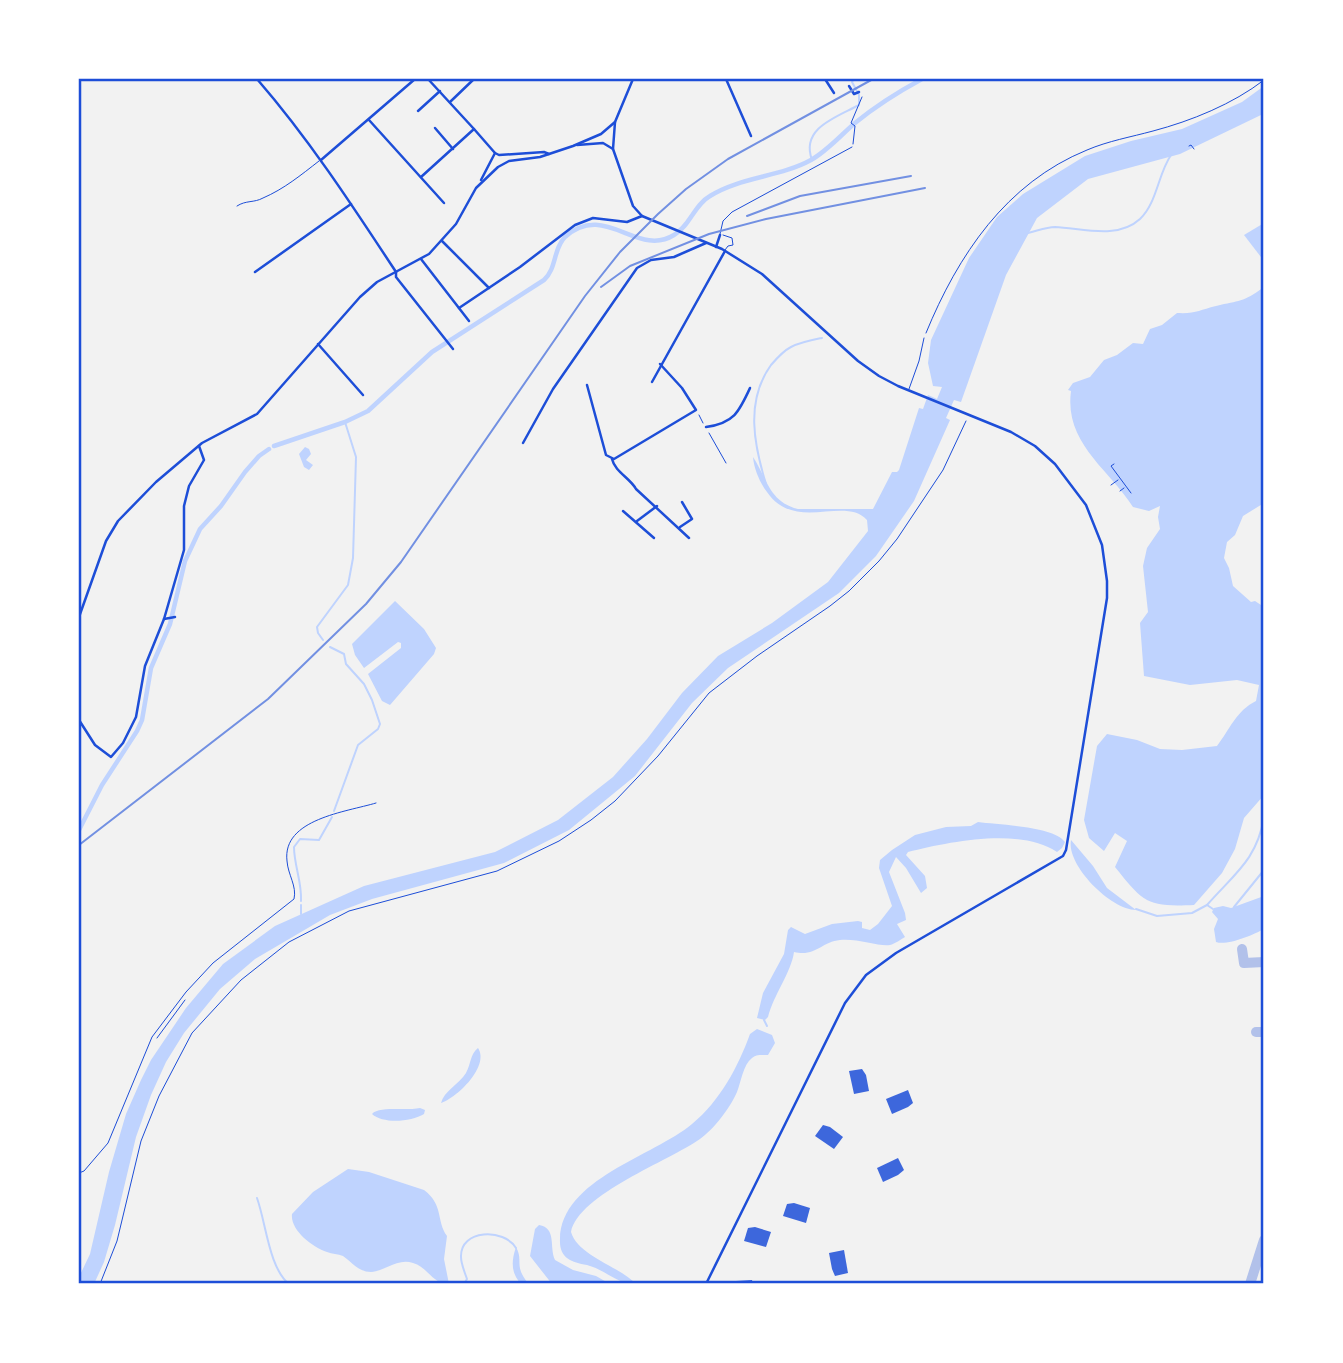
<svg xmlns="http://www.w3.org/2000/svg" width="1343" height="1363" viewBox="0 0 1343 1363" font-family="'Golos Text',sans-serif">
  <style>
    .water { fill: #bfd3fe }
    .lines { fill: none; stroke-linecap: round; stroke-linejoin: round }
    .stream { stroke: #bfd3fe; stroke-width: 2 }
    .canal { stroke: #bfd3fe; stroke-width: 4.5 }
    .taxiway { stroke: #b2c1ea; stroke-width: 10 }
    .building { fill: #3d67dc }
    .path { stroke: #1d4ed8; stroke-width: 1 }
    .service { stroke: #1d4ed8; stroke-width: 1 }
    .minor { stroke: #1d4ed8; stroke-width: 2.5 }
    .tertiary { stroke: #1d4ed8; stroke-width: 2.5 }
    .rail { stroke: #7290e2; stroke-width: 2 }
    .neatline { fill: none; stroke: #1d4ed8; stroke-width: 2.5 }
  </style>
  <rect width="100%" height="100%" fill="#f2f2f2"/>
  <!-- water -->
  <g class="water">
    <path d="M1264 86V113L1261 115 1180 154 1088 179 1037 218 1006 275 961 402 954 400 946 418 950 420 914 501 876 556 839 593 728 668 692 703 635 776 569 830 504 863 372 899 330 915 255 959 220 989 184 1033 166 1062 151 1095 136 1137 115 1225 104 1262 94 1284H79V1277L90 1254 109 1172 126 1114 141 1080 151 1060 186 1008 223 964 275 926 364 886 495 852 558 820 613 777 647 739 682 693 718 656 772 623 828 582 868 531 867 520C845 495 795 533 767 492 760 483 754 469 753 457 767 478 769 502 798 509H873L892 472H897L899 470 919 408 923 409 928 395 937 399 942 387 933 386 928 363 931 340 969 258 997 217 1023 194 1085 156 1131 141 1182 129 1242 102Z"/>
    <polygon points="1264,223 1264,261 1244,235"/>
    <path d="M1264 287V503L1243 516 1235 535 1227 542 1224 558 1229 568 1233 586 1251 602 1255 601 1264 607V795L1244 818 1235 849 1222 873 1194 905C1147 907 1144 903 1115 867L1127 841 1115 833 1104 851 1089 838 1084 820 1097 746 1107 734 1137 740 1160 749 1182 750 1217 746C1230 729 1236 711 1256 701L1259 685 1237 680 1190 685 1144 676 1140 623 1148 612 1143 566 1147 548 1160 529 1158 517 1160 506 1149 511 1133 507C1109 469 1064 443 1071 391L1068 390 1073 383 1090 377 1104 360 1117 355 1133 343 1143 344 1150 329 1162 325 1177 313C1196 314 1199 310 1216 306 1240 300 1242 303 1264 287Z"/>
    <polygon points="305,447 309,449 311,454 306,460 313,465 309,470 304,467 299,454"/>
    <polygon points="395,601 424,629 436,648 434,654 390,705 382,701 368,674 401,648 401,643 398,642 364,668 355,655 352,644"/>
    <path d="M978 822C999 825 1054 826 1065 842L1062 848 1057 852C1019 827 949 842 908 852L906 855 925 876 927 888 921 893 906 868 896 857 889 872 905 913 906 920 897 924 905 937C901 939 895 944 890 945 880 947 857 938 840 940 821 942 816 957 794 952 791 973 774 994 768 1017L765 1020 757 1018 763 993 784 954 788 930 791 927 805 934 832 924 858 921 862 922V928L870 930 878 924 892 906 879 868 880 860 892 850 915 835 946 827 971 826Z"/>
    <path d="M1071 840 1093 866 1107 888 1136 910C1111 910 1066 865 1071 840Z"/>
    <path d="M1264 896V929C1253 935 1227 946 1216 942L1214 929 1218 919 1212 912 1214 908 1223 906 1231 908Z"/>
    <path d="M757 1029 772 1035 775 1043 768 1055C762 1055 756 1054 752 1058 743 1065 741 1082 737 1092 730 1108 714 1129 700 1139 669 1161 579 1194 571 1232 578 1256 619 1266 636 1284 616 1284 606 1270 587 1265 571 1262 559 1258 560 1239 561 1179 654 1156 692 1124 720 1101 738 1067 750 1034Z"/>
    <path d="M478 1048C490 1066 457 1098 441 1103 444 1091 459 1084 466 1073 471 1064 470 1054 478 1048Z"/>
    <path d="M420 1108 425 1110 424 1114C411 1122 383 1124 372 1114 379 1106 407 1111 420 1108Z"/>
    <path d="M348 1169 369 1172 424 1190C444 1205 436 1221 447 1236L444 1259 449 1284C432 1284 428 1267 413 1263 397 1258 386 1271 371 1272 358 1272 352 1262 343 1256 338 1254 332 1254 327 1252 312 1247 290 1230 292 1214L313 1192Z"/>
    <path d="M539 1225C557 1228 549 1247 555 1260L573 1270 596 1276 610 1284H552L530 1256 535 1229Z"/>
    <path d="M516 1247C524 1261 513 1266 529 1284H521C511 1273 511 1262 516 1247Z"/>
  </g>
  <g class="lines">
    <!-- stream -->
    <g class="stream">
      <path d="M812 160C800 128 837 117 859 105V95L852 82 854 79"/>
      <path d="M1028 233C1037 231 1046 227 1055 227 1082 228 1117 240 1140 219 1157 203 1158 174 1171 155"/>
      <path d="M766 484C754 445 745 401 771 365 777 358 783 351 791 347 801 342 812 340 822 338"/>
      <polyline points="323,640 318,633 317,627 348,585 353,558 356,457 345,422"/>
      <polyline points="330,647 344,654 346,664 364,684 372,700 380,724 378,729 358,745 334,811"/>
      <path d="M301 901C302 882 294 865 294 847L300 839 319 840 332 817"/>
      <path d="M1207 905C1234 874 1257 860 1264 817"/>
      <polyline points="1234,907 1264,870"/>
      <polyline points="1136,909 1157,916 1192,913 1207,905 1213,909"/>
      <polyline points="301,914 301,905"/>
      <polyline points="764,1020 767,1026"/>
      <path d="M257 1198C266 1223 269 1268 289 1284"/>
      <polyline points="411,1284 414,1282 421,1284"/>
      <path d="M464 1284 467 1279C465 1273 461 1264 461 1257 460 1229 504 1228 516 1248"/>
    </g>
    <!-- canal -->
    <g class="canal">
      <path d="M274 446 345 422 368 411 432 352 544 280C557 268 553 249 565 237 605 201 637 258 674 235 690 226 694 205 710 196 740 177 780 177 811 160 827 151 841 135 855 123 877 105 898 92 922 79"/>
      <polyline points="79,830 102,785 137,731 142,720 151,668 170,624 185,561 193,544 200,529 221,506 245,472 259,456 269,449"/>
    </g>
    <!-- taxiway -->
    <g class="taxiway">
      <polyline points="1242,949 1244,963 1264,962"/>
      <polyline points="1256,1032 1264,1032"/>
      <polyline points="1250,1284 1264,1240"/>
    </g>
  </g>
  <!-- building -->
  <g class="building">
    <polygon points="862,1069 866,1075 869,1091 854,1094 849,1071"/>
    <polygon points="908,1090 913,1103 908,1107 892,1114 886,1099"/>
    <polygon points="823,1125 830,1127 843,1137 834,1149 815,1136"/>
    <polygon points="898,1158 904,1170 898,1175 883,1182 877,1168"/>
    <polygon points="794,1203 810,1208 806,1223 783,1216 787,1204"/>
    <polygon points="755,1227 771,1232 766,1247 744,1241 748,1228"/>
    <polygon points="844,1250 848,1273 835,1276 832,1269 829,1253"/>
    <polygon points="752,1280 753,1284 734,1284 736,1281"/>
  </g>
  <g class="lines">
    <!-- path -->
    <g class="path">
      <polyline points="853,144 855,126 851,123 862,97"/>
      <polyline points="1189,146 1191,145 1194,149"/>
      <path d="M926 333C958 255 1006 183 1087 150 1108 141 1131 137 1153 131 1191 121 1233 104 1264 80"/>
      <polyline points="699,415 703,423"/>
      <polyline points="709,433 726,463"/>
      <polyline points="1114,464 1111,466 1131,493"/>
      <polyline points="1111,485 1118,480"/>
      <polyline points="1120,491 1124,488"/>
      <polyline points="157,1038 185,1000"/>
      <path d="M79 1173 84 1171 108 1143 152 1037 186 992 213 963 294 899C297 886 288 875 287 861 282 819 346 812 376 803"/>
      <polyline points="100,1284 117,1241 141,1141 159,1096 192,1033 241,980 289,942 349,911 497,871 559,841 591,820 615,801 658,756 709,693 757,656 830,606 849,591 879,561 897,539 943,470 966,421"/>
    </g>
    <!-- service -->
    <g class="service">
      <path d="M237 206C246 200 254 203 263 198 284 189 301 175 319 161"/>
      <polyline points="720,234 723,221 732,212 852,147"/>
      <polyline points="723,235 732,238 733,245 728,246 725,250"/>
      <polyline points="909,389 919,361 924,338"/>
    </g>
    <!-- minor -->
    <g class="minor">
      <polyline points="726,79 751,136"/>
      <polyline points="825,79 834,93"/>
      <polyline points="849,86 854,94 859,92"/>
      <polyline points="450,102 474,79"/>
      <polyline points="418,111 440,91"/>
      <polyline points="369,120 444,203"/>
      <polyline points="435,128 453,149"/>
      <polyline points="474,129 495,153 481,180"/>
      <polyline points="495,153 499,155 544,152 549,154"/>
      <polyline points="321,160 415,79"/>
      <polyline points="421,177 474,129 428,79"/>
      <polyline points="442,241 489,288"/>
      <polyline points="716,247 720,235"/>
      <polyline points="421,259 469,321"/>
      <polyline points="255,272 351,204"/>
      <polyline points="396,272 396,277 453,349"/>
      <polyline points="459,308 520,267 575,225 593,218 627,222 642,216"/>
      <polyline points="318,344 363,395"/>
      <polyline points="652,382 725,251"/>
      <polyline points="587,385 606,455 614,459 696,410 682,388 660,364"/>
      <path d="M706 427C734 423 739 412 750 388"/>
      <polyline points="523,443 553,389 637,268 651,260 674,257 706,243"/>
      <path d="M612 459C615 472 630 478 636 489L689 538"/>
      <polyline points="623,511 654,538"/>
      <polyline points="637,521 657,506"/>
      <polyline points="680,527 692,519 682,502"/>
      <polyline points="164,619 175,617"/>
      <polyline points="79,720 95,745 111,757 123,743 136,717 145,666 164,619 184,550 184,506 189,486 204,460 199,446"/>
    </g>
    <!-- tertiary -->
    <g class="tertiary">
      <path d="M257 79C309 139 352 205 396 272"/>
      <polyline points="633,79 615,122 613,149 633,206 642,216 722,249 762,274 858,361 879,376 898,386 1011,432 1035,446 1055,464 1086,505 1102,545 1107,581 1107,598 1066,850 1063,856 896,953 866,975 845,1003 706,1284"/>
      <polyline points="577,145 603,143 613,149"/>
      <polyline points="79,617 106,541 118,521 156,482 202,443 257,414 360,297 377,282 429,254 456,224 476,188 498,167 509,161 540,157 573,146 601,134 615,122"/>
    </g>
    <!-- rail -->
    <g class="rail">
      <polyline points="747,216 800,196 911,176"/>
      <polyline points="601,287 630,266 709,234 766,219 925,188"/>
      <polyline points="79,845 268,699 366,604 401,562 585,296 620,252 658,214 686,189 728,159 873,79"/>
    </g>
  </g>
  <!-- border -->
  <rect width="1343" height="1363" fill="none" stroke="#ffffff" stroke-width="161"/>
  <rect x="80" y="80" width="1182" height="1202" class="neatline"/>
</svg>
